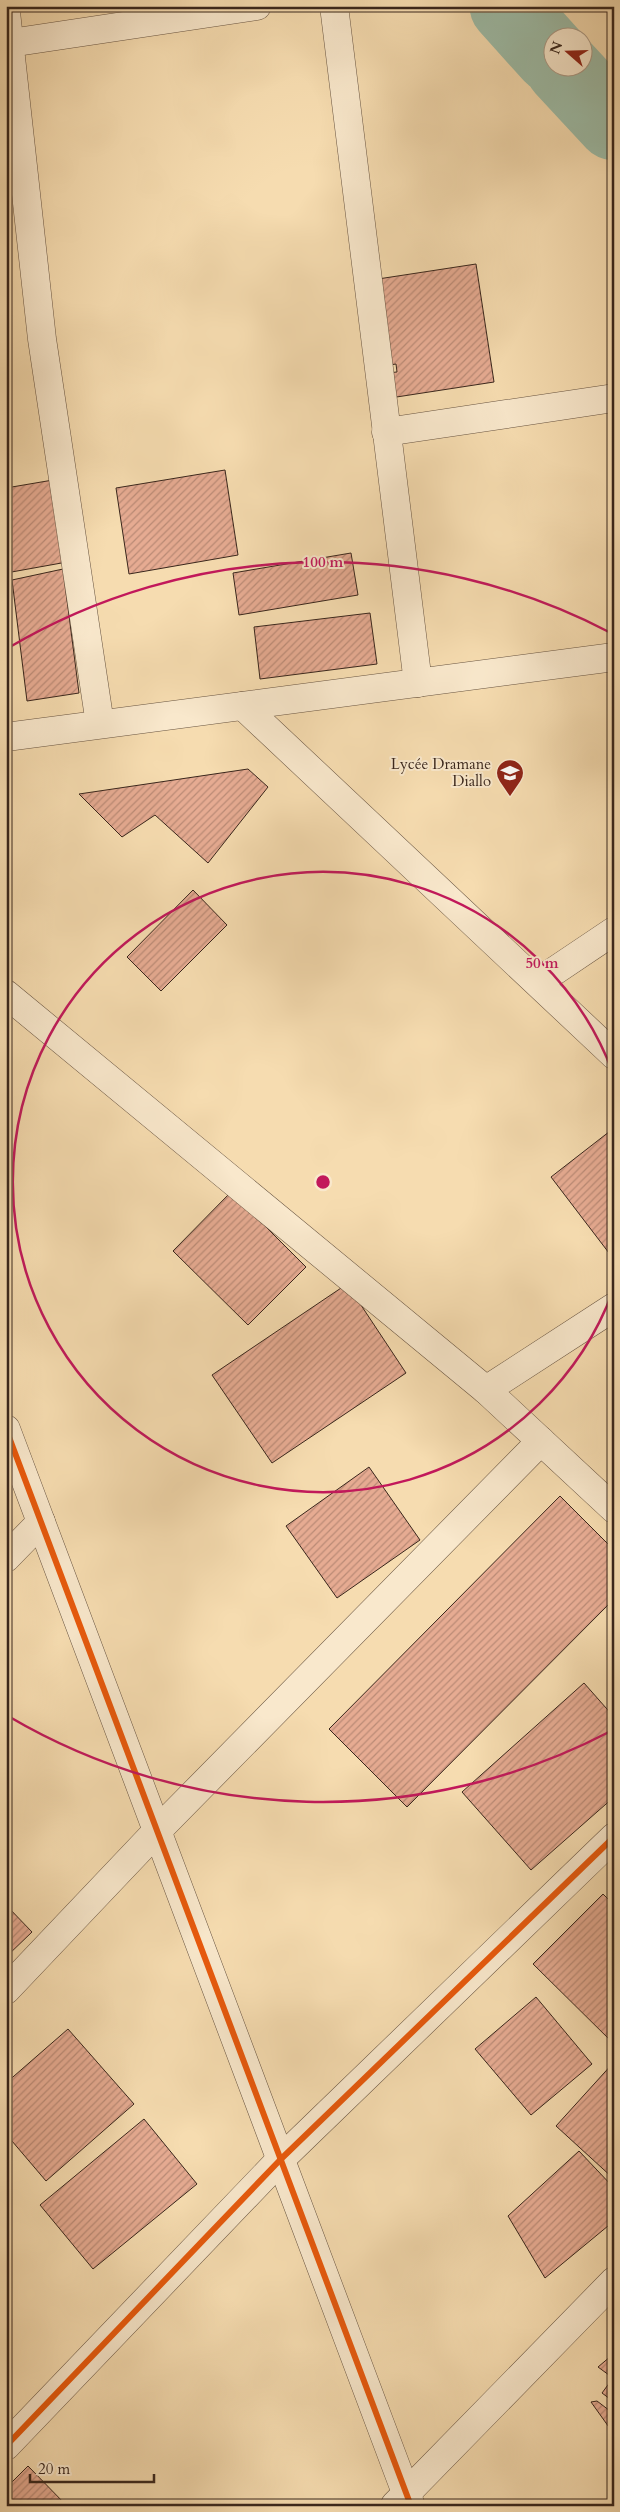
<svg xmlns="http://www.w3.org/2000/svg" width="620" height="2512" viewBox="0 0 620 2512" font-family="Cardo,serif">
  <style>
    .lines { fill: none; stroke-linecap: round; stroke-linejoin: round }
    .river { stroke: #9dbca7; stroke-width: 75 }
    .building { fill: url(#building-hatch); stroke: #39261c }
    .minor-casing { stroke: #685441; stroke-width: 29 }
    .minor { stroke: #f9e8cc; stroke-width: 28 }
    .cycleway-casing { stroke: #f9e8cc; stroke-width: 9 }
    .cycleway { stroke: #e8590c; stroke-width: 6 }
    .ring { fill: none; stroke: #c2185b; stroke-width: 2.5 }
    .labels { text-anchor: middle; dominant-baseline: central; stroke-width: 4; stroke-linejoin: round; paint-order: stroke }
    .poi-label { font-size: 15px; fill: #39261c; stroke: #f9e8cc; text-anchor: end }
    .centre { fill: #c2185b; stroke: #f9e8cc; stroke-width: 2.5 }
    .ring-label { font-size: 15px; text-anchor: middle; font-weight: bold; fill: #c2185b; stroke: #f9e8cc; stroke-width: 4; stroke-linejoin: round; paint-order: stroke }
  </style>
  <defs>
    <pattern id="building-hatch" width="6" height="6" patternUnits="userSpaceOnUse" patternTransform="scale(1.25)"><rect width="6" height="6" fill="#e6ab92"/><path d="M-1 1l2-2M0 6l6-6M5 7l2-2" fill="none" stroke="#bb8b76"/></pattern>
  </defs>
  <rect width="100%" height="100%" fill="#f6dcb0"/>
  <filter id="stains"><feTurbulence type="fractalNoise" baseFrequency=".004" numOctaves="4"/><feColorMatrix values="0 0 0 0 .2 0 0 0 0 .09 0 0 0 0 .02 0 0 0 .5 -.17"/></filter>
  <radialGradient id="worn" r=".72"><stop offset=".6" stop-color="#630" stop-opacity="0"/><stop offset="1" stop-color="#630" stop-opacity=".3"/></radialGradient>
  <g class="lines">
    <!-- river -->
    <g class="river">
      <polyline points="507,6 552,56"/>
      <polyline points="563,68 614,123"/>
    </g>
  </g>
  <!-- building -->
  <g class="building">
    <polygon points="476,264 494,382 390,398 386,373 397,372 396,364 390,365 378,279"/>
    <polygon points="225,470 238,555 129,574 116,488"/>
    <polygon points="53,480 67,562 6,573 6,488"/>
    <polygon points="351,553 358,595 239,615 233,573"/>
    <polygon points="63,569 79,693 27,701 12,580"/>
    <polygon points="370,613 377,664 260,679 254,627"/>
    <polygon points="248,769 268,787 208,863 155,815 122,837 79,794"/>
    <polygon points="193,890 227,925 161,991 127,957"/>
    <polygon points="614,1128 614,1249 609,1253 551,1177"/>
    <polygon points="231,1192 306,1267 248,1325 173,1251"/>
    <polygon points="347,1284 406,1373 272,1463 212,1375"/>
    <polygon points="369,1467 420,1540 337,1598 286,1526"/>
    <polygon points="560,1496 614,1550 614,1599 407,1807 329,1729"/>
    <polygon points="584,1683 614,1717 614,1797 531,1870 462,1792"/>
    <polygon points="603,1894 614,1905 613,2043 533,1964"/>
    <polygon points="6,1905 32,1932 6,1957"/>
    <polygon points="536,1997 592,2064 531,2115 475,2049"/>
    <polygon points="68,2029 134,2104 46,2181 6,2134 6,2083"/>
    <polygon points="614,2062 613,2122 614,2179 556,2126"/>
    <polygon points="144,2119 197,2184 93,2269 40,2205"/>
    <polygon points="579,2151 614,2188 614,2221 545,2278 508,2216"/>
    <polygon points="611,2356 614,2359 614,2402 602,2393 613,2378 598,2367"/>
    <polygon points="597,2401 614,2414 614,2428 611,2430 591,2402"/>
    <polygon points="28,2466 67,2506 6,2506 6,2488"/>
  </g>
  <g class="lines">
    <!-- minor casing -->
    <g class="minor-casing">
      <g id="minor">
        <polyline points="334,6 418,683"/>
        <polyline points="6,12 42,339 100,724"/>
        <polyline points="10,43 257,6"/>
        <polyline points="386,432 614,398"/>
        <polyline points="243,706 614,1055"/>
        <polyline points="6,737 614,657"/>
        <polyline points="538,982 614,931"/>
        <polyline points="6,994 486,1390 614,1509"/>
        <polyline points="486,1390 614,1307"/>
        <polyline points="6,1429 411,2506"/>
        <polyline points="6,1558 41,1522"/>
        <polyline points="6,1990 157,1831 541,1441"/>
        <polyline points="6,2446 281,2159 614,1837"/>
        <polyline points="395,2505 614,2281"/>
      </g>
    </g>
    <!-- minor -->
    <use href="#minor" class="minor"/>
    <!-- cycleway casing -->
    <g class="cycleway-casing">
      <g id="cycleway">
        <polyline points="6,1429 411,2506"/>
        <polyline points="6,2446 281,2159 614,1837"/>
      </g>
    </g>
    <!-- cycleway -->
    <use href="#cycleway" class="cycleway"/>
  </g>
  <!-- distance rings -->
  <g class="ring">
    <path d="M613 1291A310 310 0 1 1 613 1073"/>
    <path d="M609 1732A620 620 0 0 1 8 1716M8 648A620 620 0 0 1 609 632"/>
  </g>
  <!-- icons -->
  <defs>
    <g id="school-pin" transform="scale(1.4375)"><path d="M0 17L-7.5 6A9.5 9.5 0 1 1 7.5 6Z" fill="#8f2418" stroke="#f9e8cc"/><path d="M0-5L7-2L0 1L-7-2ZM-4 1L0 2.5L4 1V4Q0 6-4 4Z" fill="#fff"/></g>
  </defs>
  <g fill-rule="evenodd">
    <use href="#school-pin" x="510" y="773"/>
  </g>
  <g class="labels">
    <!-- poi labels -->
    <g class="poi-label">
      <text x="491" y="764">Lycée Dramane<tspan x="491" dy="17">Diallo</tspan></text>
    </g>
  </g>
  <circle cx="323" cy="1182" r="8" class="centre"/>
  <g class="ring-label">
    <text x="323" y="567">100 m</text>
    <text x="542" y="968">50 m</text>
  </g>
  <!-- margin -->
  <rect width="620" height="2512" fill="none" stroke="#f6dcb0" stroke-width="25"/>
  <rect x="8" y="8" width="605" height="2497" fill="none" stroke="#39261c" stroke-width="2.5"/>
  <rect x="12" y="12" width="595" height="2487" fill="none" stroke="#39261c"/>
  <!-- north arrow -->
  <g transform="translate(568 52) rotate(290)"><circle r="24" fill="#f9e8cc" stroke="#ac9a86"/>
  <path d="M0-4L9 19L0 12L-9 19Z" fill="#8f2418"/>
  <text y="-8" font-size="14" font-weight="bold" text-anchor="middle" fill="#39261c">N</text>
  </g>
  <!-- scale -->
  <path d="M30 2474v8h124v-8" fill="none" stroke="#39261c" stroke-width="2.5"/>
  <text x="38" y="2474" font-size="15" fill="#39261c" stroke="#f9e8cc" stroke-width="4" paint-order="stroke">20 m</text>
  <rect width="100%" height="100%" filter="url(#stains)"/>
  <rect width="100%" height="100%" fill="url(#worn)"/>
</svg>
